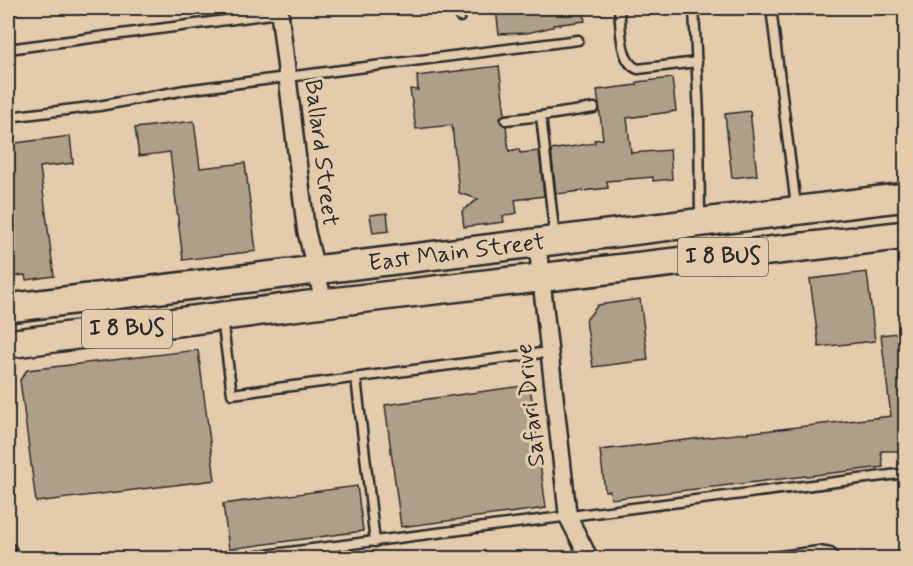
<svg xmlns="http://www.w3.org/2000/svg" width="913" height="566" viewBox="0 0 913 566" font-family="Mynerve,sans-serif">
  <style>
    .building { fill: #b09f88; stroke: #2b2b2b; stroke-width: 1.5 }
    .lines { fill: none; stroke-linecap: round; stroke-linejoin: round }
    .service-casing { stroke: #2b2b2b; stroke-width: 13 }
    .minor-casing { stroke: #2b2b2b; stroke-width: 21 }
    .primary-casing { stroke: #2b2b2b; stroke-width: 32 }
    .service { stroke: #e4cbac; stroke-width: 8 }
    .minor { stroke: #e4cbac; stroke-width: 16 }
    .primary { stroke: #e4cbac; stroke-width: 27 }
    .labels { text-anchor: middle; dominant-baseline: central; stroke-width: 6; stroke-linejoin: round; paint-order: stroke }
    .shield { fill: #e4cbac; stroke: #625b52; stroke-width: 1.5 }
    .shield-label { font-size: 22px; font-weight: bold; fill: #2b2b2b }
    .street-label { font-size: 24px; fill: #2b2b2b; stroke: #e4cbac }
  </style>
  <rect width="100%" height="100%" fill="#e4cbac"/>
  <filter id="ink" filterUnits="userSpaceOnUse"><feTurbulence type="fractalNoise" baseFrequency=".0167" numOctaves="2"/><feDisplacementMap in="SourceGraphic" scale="12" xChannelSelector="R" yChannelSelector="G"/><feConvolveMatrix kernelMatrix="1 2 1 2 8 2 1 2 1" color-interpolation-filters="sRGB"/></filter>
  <g filter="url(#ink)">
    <!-- building -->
    <g class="building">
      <polygon points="501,8 583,8 585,21 553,25 553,27 527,33 499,34 496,9"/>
      <polygon points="499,66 505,114 500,117 500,121 506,126 509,151 519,149 520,153 539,151 544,196 515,200 517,213 503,216 504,222 464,227 462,211 478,199 459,193 452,125 416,129 410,89 418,90 417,76"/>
      <polygon points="672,78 676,111 627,118 631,153 670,150 672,179 653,181 653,177 607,181 608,188 556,194 551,150 595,143 594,140 603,139 597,90 637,85 637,82"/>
      <polygon points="750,111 757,175 732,178 725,114"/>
      <polygon points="194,121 200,168 245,163 256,251 183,260 170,152 139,156 135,128"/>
      <polygon points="70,136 73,163 40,167 54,276 26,280 25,275 8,277 8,144"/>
      <polygon points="387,213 389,231 373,233 370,215"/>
      <polygon points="867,272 875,341 819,347 810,279"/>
      <polygon points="640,299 648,360 593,367 586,320 598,305"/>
      <polygon points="906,332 906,451 881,451 883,467 611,499 610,491 605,491 600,450 891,416 881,335"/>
      <polygon points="198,350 215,480 36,502 20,380 27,370"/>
      <polygon points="530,385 546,508 401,527 385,405"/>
      <polygon points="357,486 363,531 229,549 223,504"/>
    </g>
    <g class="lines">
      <!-- service casing -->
      <g class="service-casing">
        <g id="service">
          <polyline points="459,8 460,17"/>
          <path d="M619 8C621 25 619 63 638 69L697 62"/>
          <polyline points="694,8 699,116 700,218"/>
          <polyline points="771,8 796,206"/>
          <polyline points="8,49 279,13"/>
          <polyline points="541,116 594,108"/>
          <polyline points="8,117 99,106 185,90 578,40"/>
          <polyline points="506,120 541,116 555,238"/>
          <polyline points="222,319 232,394 549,352"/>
          <polyline points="356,378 375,542"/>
          <polyline points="242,558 906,473"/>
          <polyline points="764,558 819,551 831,553 834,558"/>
        </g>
      </g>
      <!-- minor casing -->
      <g class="minor-casing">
        <g id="minor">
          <polyline points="279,8 306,230 324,303"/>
          <polyline points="537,241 568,517 589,558"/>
          <polyline points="8,552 8,558"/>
        </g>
      </g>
      <!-- primary casing -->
      <g class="primary-casing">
        <g id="primary">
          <path id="s1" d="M8 308 906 197"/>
          <polyline points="8,344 324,303 906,235"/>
        </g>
      </g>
      <!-- service -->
      <use href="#service" class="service"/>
      <!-- minor -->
      <use href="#minor" class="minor"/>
      <!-- primary -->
      <use href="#primary" class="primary"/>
    </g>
  </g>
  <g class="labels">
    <!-- shield labels -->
    <g class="shield">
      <rect x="678" y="238" width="90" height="38" rx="4.5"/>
      <rect x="82" y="310" width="90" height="38" rx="4.5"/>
    </g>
    <g class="shield-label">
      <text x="723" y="257">I 8 BUS</text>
      <text x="127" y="329">I 8 BUS</text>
    </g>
    <!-- street labels -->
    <g class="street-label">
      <text transform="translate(321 153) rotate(83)">Ballard Street</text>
      <text stroke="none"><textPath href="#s1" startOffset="452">East Main Street</textPath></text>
      <text transform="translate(531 405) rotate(-96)">Safari Drive</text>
    </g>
  </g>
  <!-- margin -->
  <rect width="913" height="566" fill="none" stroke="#e4cbac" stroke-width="30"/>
  <rect x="15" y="15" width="883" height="536" fill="none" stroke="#2b2b2b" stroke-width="2" filter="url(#ink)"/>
</svg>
